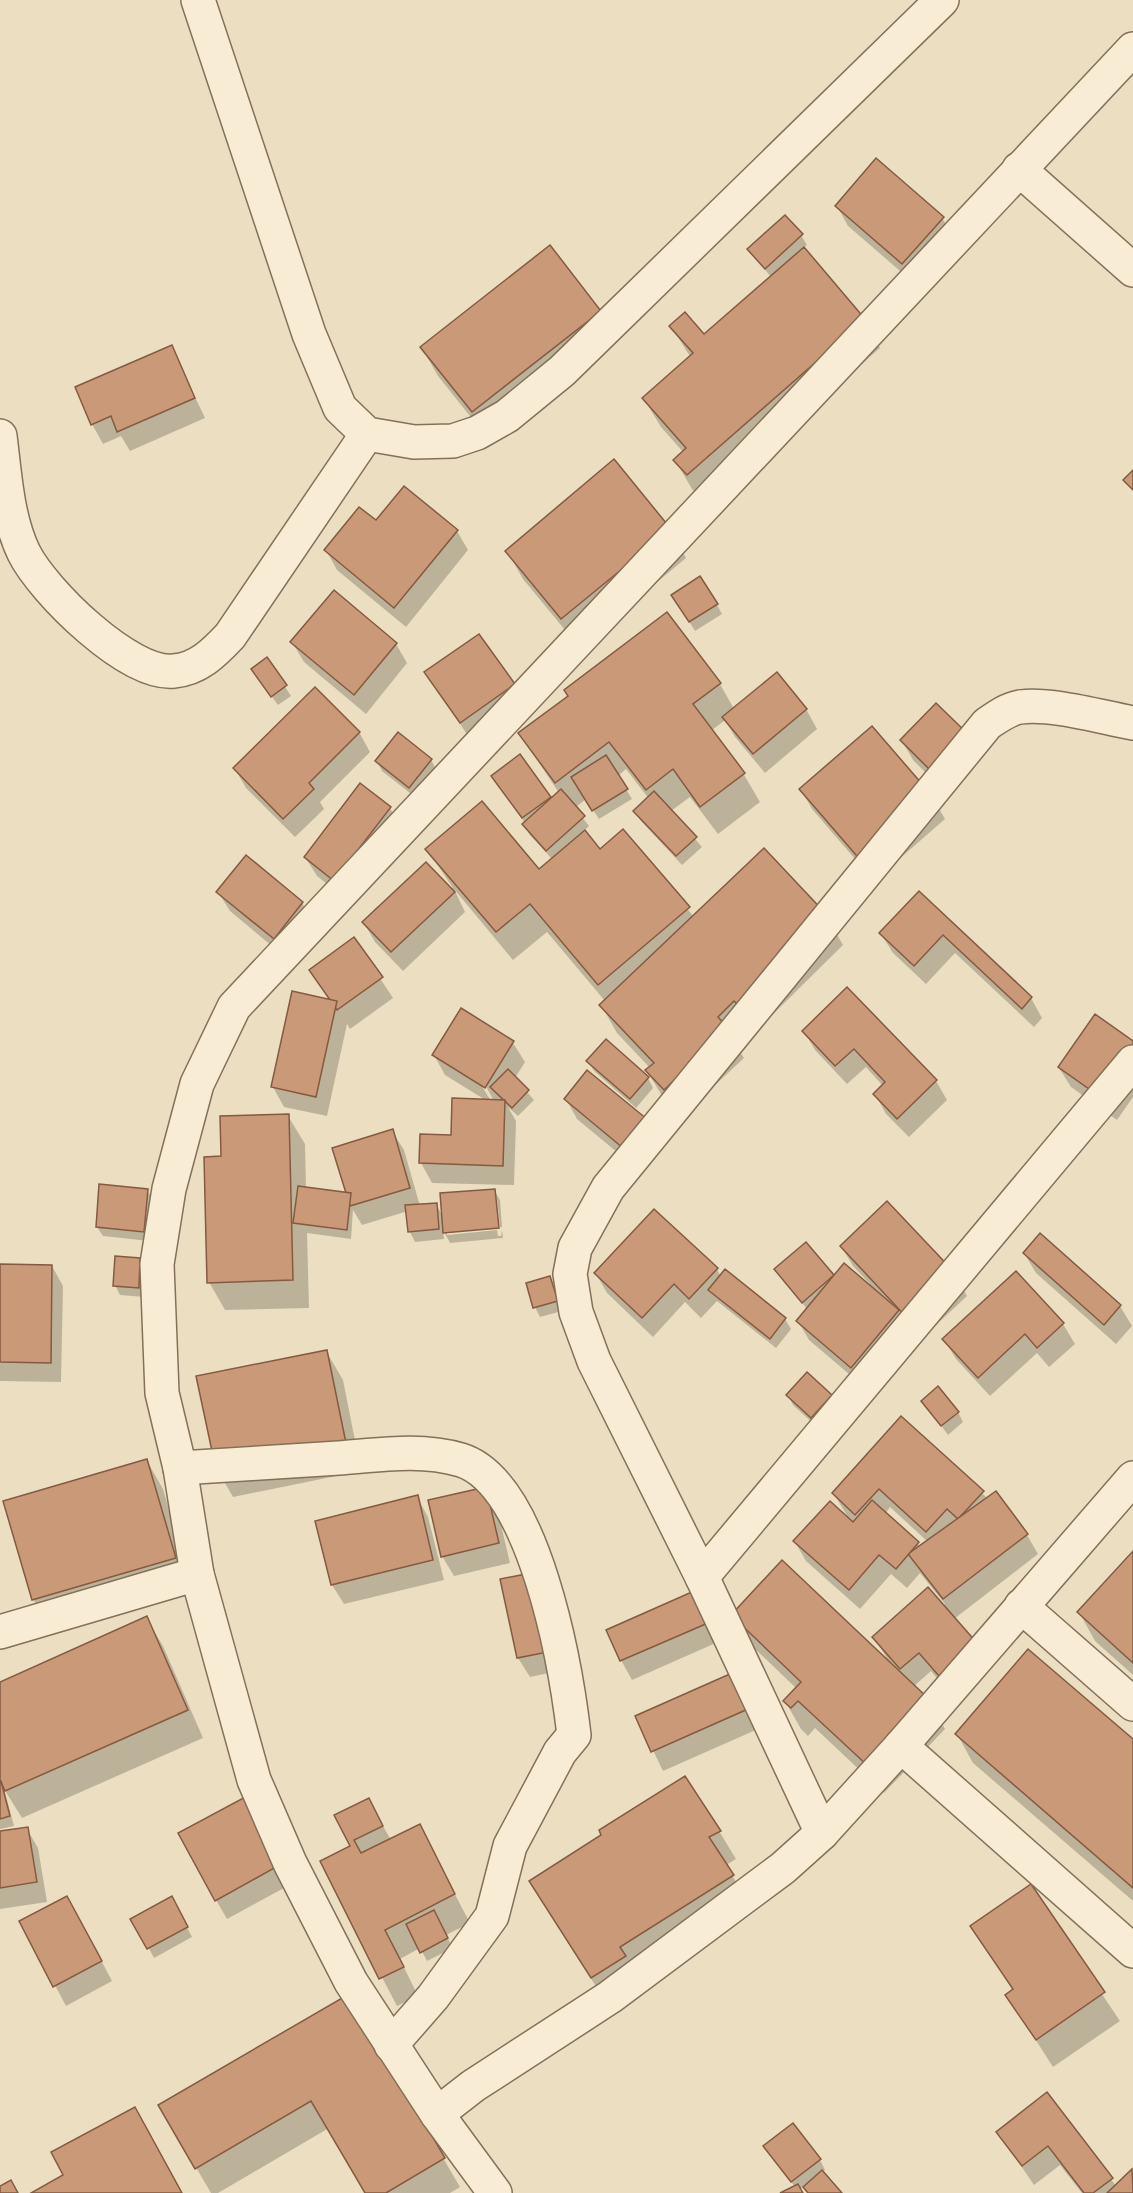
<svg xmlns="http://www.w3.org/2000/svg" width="1133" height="2193" viewBox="0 0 1133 2193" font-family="'PT Serif',serif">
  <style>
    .shadow { fill: #0003; fill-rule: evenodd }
    .building { fill: #ca9978; stroke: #845a40; stroke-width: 1.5 }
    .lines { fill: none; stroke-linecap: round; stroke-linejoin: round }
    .minor-casing { stroke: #857059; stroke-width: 36 }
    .minor { stroke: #f8ecd4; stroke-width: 33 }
  </style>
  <rect width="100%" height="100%" fill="#ecdfc1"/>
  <!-- shadow -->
  <g class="shadow">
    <polygon points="837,206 942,218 954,237 914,283 848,226"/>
    <polygon points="801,235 807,245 803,248 864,320 880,348 704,502 692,489 675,460 684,453 661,427 644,399 691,358 671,326 704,336 771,277 749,250"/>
    <polygon points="600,312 489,440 438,376 422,348"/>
    <polygon points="171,347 205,418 130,451 121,436 103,444 92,424"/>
    <polygon points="670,529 686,558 579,647 523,579 507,551"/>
    <polygon points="457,531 468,550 406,627 337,570 326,550"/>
    <polygon points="678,604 717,605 722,614 695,631"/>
    <polygon points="292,642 396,644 407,663 366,714 304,662"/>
    <polygon points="267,659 291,696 278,705 259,679"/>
    <polygon points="426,672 514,685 472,742"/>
    <polygon points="720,684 734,709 806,709 817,729 765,773 735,737 725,720 711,731 743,773 760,802 718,834 690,797 671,811 702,847 682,865 641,821 635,811 649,799 626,769 618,776 632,799 599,819 586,799 575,808 589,826 584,831 600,851 623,831 694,917 827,917 843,945 755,1032 735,1044 744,1058 681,1117 664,1099 647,1071 650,1068 617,1033 601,1005 605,1001 547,932 513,960 454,889 465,912 403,971 375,942 364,923 453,888 427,849 538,871 552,859 529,834 525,823 493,776 520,756 551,800 559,793 520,734"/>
    <polygon points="936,705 946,793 913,760 902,741"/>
    <polygon points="359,732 370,752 320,802 324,809 295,837 246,788 235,769"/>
    <polygon points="431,760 436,769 415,797 382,771 377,761"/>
    <polygon points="801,789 934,800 945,819 874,881 812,809"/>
    <polygon points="390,808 401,828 346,899 317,876 305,857"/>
    <polygon points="218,892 302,903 313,923 285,957 230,911"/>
    <polygon points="919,893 1031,998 1042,1018 1034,1027 955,953 926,984 893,953 881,934"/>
    <polygon points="354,939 393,998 350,1029 347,1024 327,1116 284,1107 273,1087 330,1001 311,970"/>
    <polygon points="847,989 936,1081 947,1100 909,1137 886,1114 875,1094 883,1086 866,1067 847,1084 815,1050 804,1031"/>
    <path d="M462 1010 513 1043 525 1062 515 1078 534 1100 518 1116 508 1107 516 1121 514 1185 432 1183 421 1163 453 1136 487 1101 445 1075 434 1055ZM483 1081 494 1101H491L480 1083ZM502 1095 511 1104 509 1106 502 1100Z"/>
    <polygon points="1133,1042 1133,1097 1117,1120 1071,1087 1059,1068"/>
    <polygon points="588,1061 648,1078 653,1088 636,1108 594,1071"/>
    <polygon points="566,1099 663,1144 641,1172 577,1119"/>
    <polygon points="288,1116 305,1144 306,1188 347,1194 392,1131 404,1150 420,1206 436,1204 443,1217 494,1190 500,1200 502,1227 500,1227 497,1199 494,1199 447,1232 447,1235 497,1230 498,1236 501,1236 502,1230 503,1238 450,1243 443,1230 444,1239 415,1242 410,1232 408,1211 362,1225 353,1210 351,1239 307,1233 309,1308 225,1310 209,1282 222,1158"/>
    <polygon points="147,1190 153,1200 149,1241 103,1236 97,1227"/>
    <polygon points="1040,1235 1120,1306 1132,1326 1116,1344 1036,1273 1024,1253"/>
    <polygon points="806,1244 834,1277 870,1284 853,1266 841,1246 955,1276 967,1296 921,1339 863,1386 809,1340 798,1321 807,1309 776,1270"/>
    <polygon points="140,1259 145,1269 144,1297 120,1295 115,1285"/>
    <polygon points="0,1265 52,1266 63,1286 61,1382 0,1381"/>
    <polygon points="717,1269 721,1277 726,1271 785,1319 791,1329 776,1348 717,1301 701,1318 685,1302 653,1337 607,1293 596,1274"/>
    <polygon points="1016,1273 1063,1324 1075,1344 1049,1367 1037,1353 990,1396 956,1359 944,1339"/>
    <polygon points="549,1278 562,1311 540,1317 535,1307"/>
    <polygon points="326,1351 343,1380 361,1471 233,1497 217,1469"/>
    <polygon points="788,1395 831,1396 836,1406 817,1427 793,1405"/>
    <polygon points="923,1401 958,1412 963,1422 948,1435"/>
    <path d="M901 1418 1027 1535 1038 1554 954 1619 951 1695 931 1671 913 1687 928 1701 945 1729 884 1793 815 1728 808 1736 801 1729 785 1701 797 1689 749 1643 733 1615 889 1662 874 1637 945 1604 920 1573 907 1588 891 1574 860 1609 806 1561 795 1542 849 1519 834 1494ZM890 1507 927 1541 920 1546 885 1514Z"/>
    <polygon points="147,1461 163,1489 191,1587 50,1627 33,1599"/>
    <polygon points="486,1489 497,1508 510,1563 454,1576 442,1556"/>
    <polygon points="417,1497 428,1517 444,1580 344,1604 332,1585 317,1522"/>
    <polygon points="1133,1553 1133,1675 1095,1641 1079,1612"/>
    <polygon points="502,1580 568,1669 530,1677 518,1658"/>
    <polygon points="694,1593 718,1642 632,1680 621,1660"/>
    <polygon points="146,1618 163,1646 203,1738 22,1818 4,1789 14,1826 0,1829 0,1783 5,1787 0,1776 0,1683"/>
    <polygon points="731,1675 758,1729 663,1771 637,1717"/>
    <polygon points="957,1734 1133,1741 1133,1901 973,1763"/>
    <polygon points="248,1797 295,1882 227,1919 216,1900"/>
    <polygon points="368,1800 391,1840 419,1826 470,1923 446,1935 453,1948 427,1961 420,1948 400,1959 418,1996 397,2006 322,1862 352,1847 336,1816"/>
    <polygon points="27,1829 38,1848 47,1902 0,1909 0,1833"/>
    <polygon points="719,1831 736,1859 726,1865 749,1904 608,2006 531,1881"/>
    <polygon points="1030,1887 1120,2021 1053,2067 1007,1995 1013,1991 972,1926"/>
    <polygon points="177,1908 192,1937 154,1958 133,1919"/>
    <polygon points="78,1917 112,1981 66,2006 21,1921"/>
    <polygon points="348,1996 460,2187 450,2193 367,2193 329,2128 218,2193 211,2193 160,2106"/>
    <polygon points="1047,2094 1116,2186 1133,2172 1133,2193 1082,2193 1060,2165 1034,2185 998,2132"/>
    <polygon points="793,2125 820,2160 825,2170 822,2172 840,2193 808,2193 804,2186 800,2189 802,2193 784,2193 795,2187 771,2156"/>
  </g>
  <!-- building -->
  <g class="building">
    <polygon points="876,158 944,217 902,264 835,206"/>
    <polygon points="785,215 803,234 765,269 747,249"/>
    <polygon points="550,245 601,311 472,412 420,347"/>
    <polygon points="804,247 865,319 687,475 673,460 686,448 642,398 693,353 669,326 685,312 704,334"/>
    <polygon points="172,345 195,398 117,432 111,416 91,425 75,387"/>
    <polygon points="614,459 671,529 561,619 505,551"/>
    <polygon points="1133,470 1133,490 1123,480"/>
    <polygon points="404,486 458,530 394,608 324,550 359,507 376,520"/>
    <polygon points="700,576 718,604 689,622 671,595"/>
    <polygon points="334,590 397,643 354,695 290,642"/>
    <polygon points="667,612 721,683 693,704 745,773 700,807 673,769 646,790 609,742 555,783 518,733 568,696 564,690"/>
    <polygon points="479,634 515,684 460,723 424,672"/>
    <polygon points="267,657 287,685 271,697 251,669"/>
    <polygon points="777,672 807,709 753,754 722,717"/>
    <polygon points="315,687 360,732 309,783 314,789 283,819 233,768"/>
    <polygon points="936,703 971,737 934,774 900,740"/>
    <polygon points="872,726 935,799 862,862 799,789"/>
    <polygon points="398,732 432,759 409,788 375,761"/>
    <polygon points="520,754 551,797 522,818 491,776"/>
    <polygon points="606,755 628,789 592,811 571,777"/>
    <polygon points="360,783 391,807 334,881 304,857"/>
    <polygon points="561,789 585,816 546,851 522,824"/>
    <polygon points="654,791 697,837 676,856 633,811"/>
    <polygon points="482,801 539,869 585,830 600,849 623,829 690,907 598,985 530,904 496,932 425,849"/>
    <polygon points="764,848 828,916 738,1005 734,1001 718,1017 728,1028 664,1090 645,1070 654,1063 599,1005"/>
    <polygon points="246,855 303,902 274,939 216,892"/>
    <polygon points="426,862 455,892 391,952 362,922"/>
    <polygon points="919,891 1032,997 1022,1009 943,935 914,966 879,933"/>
    <polygon points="354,937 383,977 337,1010 309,970"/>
    <polygon points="847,987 937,1080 897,1119 873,1094 885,1082 854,1049 835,1066 802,1031"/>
    <polygon points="292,991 337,1001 316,1097 271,1087"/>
    <polygon points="461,1008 514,1041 485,1088 432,1055"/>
    <polygon points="1095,1014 1133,1041 1133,1061 1106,1101 1058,1067"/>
    <polygon points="606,1039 649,1077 630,1099 586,1061"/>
    <polygon points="508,1069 529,1090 512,1108 490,1087"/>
    <polygon points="587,1070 653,1124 629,1153 564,1099"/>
    <polygon points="452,1098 505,1100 503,1166 419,1163 420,1134 451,1135"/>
    <polygon points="289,1114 293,1280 207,1283 204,1157 221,1156 220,1116"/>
    <polygon points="393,1129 410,1188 350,1206 332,1148"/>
    <polygon points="99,1184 148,1189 144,1232 96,1227"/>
    <polygon points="298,1186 351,1193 347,1230 293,1223"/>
    <polygon points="495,1189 499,1228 443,1233 440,1193"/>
    <polygon points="887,1201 957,1275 909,1320 840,1246"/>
    <polygon points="437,1203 439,1229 408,1232 405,1205"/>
    <polygon points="654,1209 718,1268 689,1299 674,1284 642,1318 594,1273"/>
    <polygon points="1040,1233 1121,1305 1104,1325 1023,1253"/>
    <polygon points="806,1242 834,1275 802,1303 774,1269"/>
    <polygon points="115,1256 140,1258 139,1288 113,1286"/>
    <polygon points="844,1263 899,1310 851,1368 796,1321"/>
    <polygon points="0,1264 52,1265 51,1363 0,1362"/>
    <polygon points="725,1269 786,1318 770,1339 708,1290"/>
    <polygon points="1016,1271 1064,1323 1037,1348 1025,1334 978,1378 942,1339"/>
    <polygon points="550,1276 558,1301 533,1308 526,1283"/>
    <polygon points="327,1350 346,1443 216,1470 196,1376"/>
    <polygon points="807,1372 832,1395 811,1418 786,1395"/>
    <polygon points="938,1386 959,1412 941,1426 921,1401"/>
    <polygon points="901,1416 984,1491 958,1519 947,1509 926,1532 879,1489 855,1515 832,1493"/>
    <polygon points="147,1459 176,1558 32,1600 3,1501"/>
    <polygon points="486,1487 499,1543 441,1557 428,1500"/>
    <polygon points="996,1491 1028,1534 943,1599 908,1554"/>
    <polygon points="418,1495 433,1560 331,1585 315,1521"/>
    <polygon points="872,1500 919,1542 896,1569 879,1555 849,1590 793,1541 830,1501 853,1522"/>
    <polygon points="1133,1551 1133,1663 1077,1612"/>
    <polygon points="782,1560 930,1700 868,1766 798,1701 791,1708 783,1701 801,1682 731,1615"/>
    <polygon points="542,1571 558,1650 517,1658 500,1579"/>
    <polygon points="928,1587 977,1643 939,1676 919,1653 900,1669 872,1637"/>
    <polygon points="694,1591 708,1623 620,1661 606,1630"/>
    <polygon points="147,1616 188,1710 5,1791 0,1780 0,1682"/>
    <polygon points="1028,1649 1133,1739 1133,1888 955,1734"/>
    <polygon points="732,1673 748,1709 651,1752 635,1716"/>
    <polygon points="685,1776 721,1831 709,1837 734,1875 620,1947 626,1956 591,1978 529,1881 601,1835 599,1830"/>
    <polygon points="1,1781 10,1816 0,1819 0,1781"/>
    <polygon points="249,1795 285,1862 215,1901 178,1833"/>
    <polygon points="369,1798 383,1826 354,1840 361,1853 420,1824 455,1894 385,1930 404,1967 379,1979 320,1861 350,1846 334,1815"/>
    <polygon points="28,1827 37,1882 0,1888 0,1831"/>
    <polygon points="1031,1884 1105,1992 1036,2040 1005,1995 1013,1989 970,1926"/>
    <polygon points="67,1896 102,1961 53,1987 19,1921"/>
    <polygon points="172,1896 188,1927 147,1949 130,1919"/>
    <polygon points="434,1910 448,1938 420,1953 406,1924"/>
    <polygon points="349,1994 445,2158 386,2193 365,2193 311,2101 195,2169 158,2105"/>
    <polygon points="1047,2092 1113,2178 1093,2193 1084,2193 1048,2146 1022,2166 996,2132"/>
    <polygon points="135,2107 182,2193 31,2193 63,2175 51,2152"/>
    <polygon points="793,2123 821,2159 791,2182 763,2146"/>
    <polygon points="1132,2169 1133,2193 1107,2193"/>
    <polygon points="822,2170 842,2193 808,2193 803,2187"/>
    <polygon points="11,2180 18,2193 0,2193 0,2186"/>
    <polygon points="798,2184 803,2193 780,2193"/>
  </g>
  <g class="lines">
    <!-- minor casing -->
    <g class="minor-casing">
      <g id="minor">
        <polyline points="198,0 309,334 340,408 367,434 414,442 453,441 477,433 507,416 562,371 942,0"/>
        <polyline points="1019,169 1133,270"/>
        <path d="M0 436C5 475 7 518 24 553 43 591 129 676 174 671 198 669 214 653 230 636L367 434"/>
        <path d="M180 1468C233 1465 286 1461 339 1458 379 1455 421 1448 461 1460 535 1483 566 1667 574 1735L560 1752 510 1846 492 1916 433 1997 391 2045"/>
        <polyline points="702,1577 1133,1062"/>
        <polyline points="1021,1606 1133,1704"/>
        <polyline points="0,1632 197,1574"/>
        <polyline points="901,1746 1133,1951"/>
        <path d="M822 1833 702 1577 594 1361 576 1312 570 1274 575 1248 608 1188 987 724C997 717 1008 709 1020 707 1053 703 1100 717 1133 723"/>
        <polyline points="437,2114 473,2086 610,1997 783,1868 822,1833 901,1746 1133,1478"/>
        <polyline points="495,2193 437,2114 351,1982 290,1863 254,1780 197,1574 180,1468 162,1393 157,1264 169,1189 197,1084 234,1007 1133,49"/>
      </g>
    </g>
    <!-- minor -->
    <use href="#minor" class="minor"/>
  </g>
</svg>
